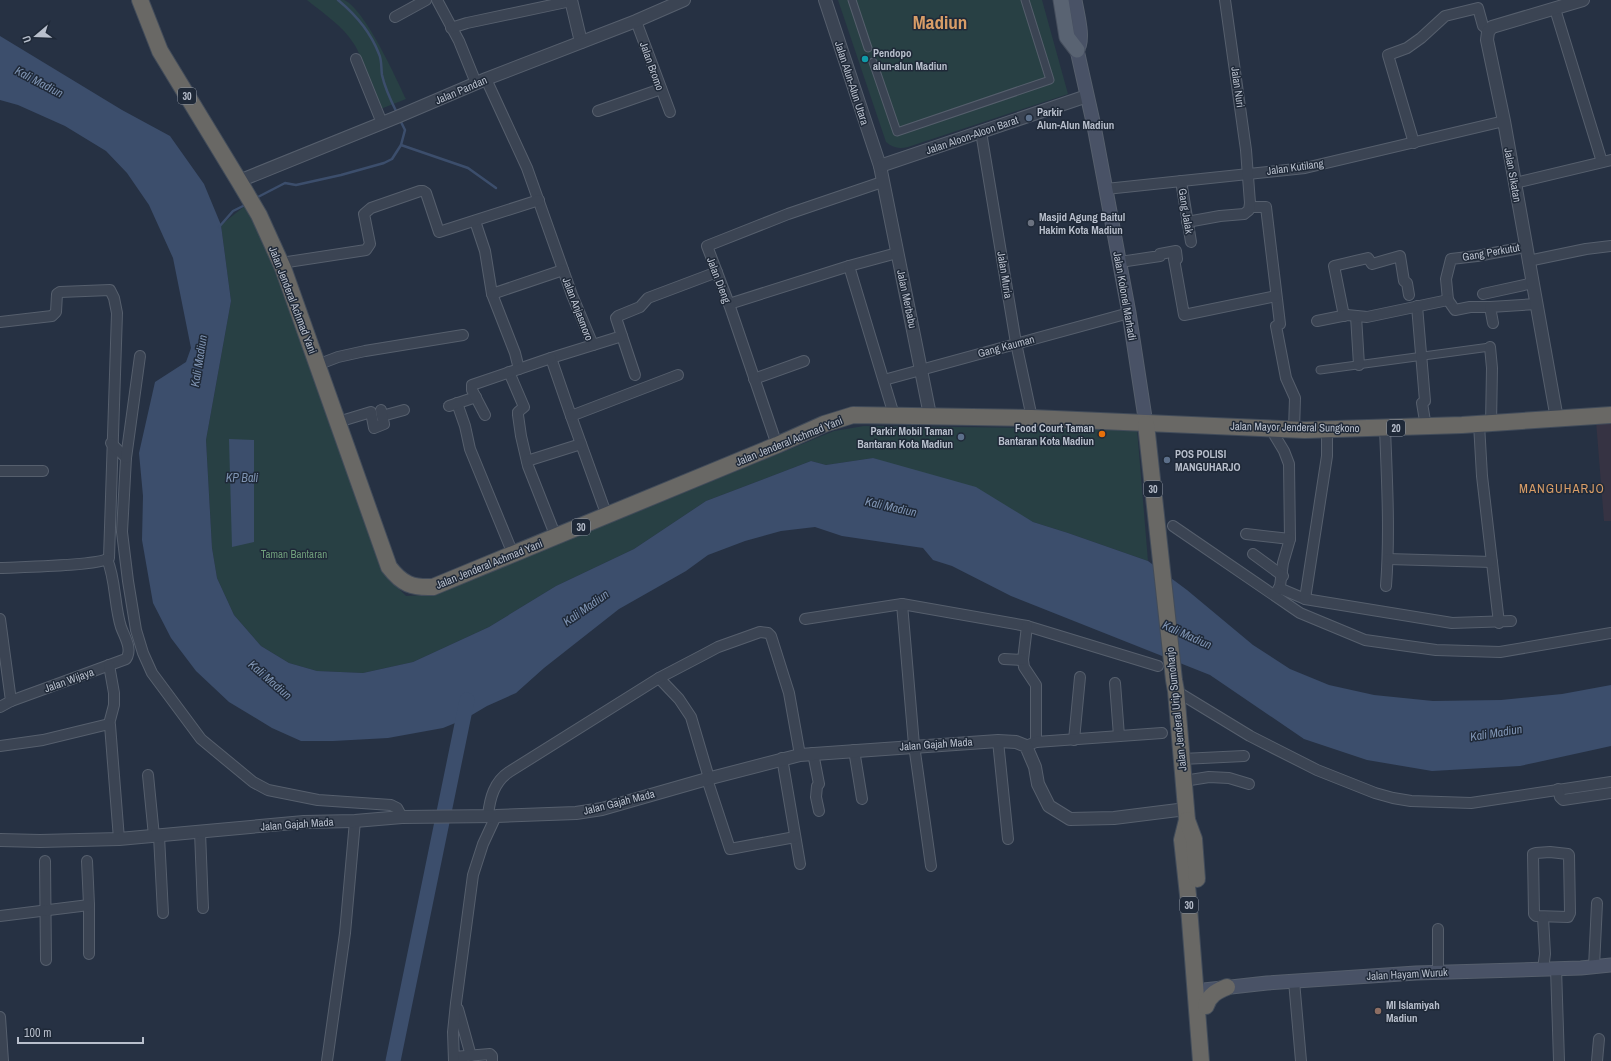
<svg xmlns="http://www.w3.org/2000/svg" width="1611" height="1061" viewBox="0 0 1611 1061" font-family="'Archivo Narrow',sans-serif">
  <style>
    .medical { fill: #363343 }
    .green { fill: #284044 }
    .water { fill: #3c4e6c }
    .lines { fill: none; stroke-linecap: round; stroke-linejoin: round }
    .stream { stroke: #3c4e6c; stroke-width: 2.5 }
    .river { stroke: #3c4e6c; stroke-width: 15 }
    .pedestrian-casing { stroke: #565f6d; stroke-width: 9 }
    .minor-casing { stroke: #565f6d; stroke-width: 12 }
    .tertiary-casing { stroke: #565f6d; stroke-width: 14 }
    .secondary-casing { stroke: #565f6d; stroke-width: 15 }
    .primary-casing { stroke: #444d5c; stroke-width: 17 }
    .trunk-casing { stroke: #424c5a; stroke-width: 18 }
    .pedestrian { stroke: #3b4453; stroke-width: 7 }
    .minor { stroke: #3b4453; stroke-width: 10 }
    .tertiary { stroke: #3b4453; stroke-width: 12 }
    .secondary { stroke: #495266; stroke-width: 13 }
    .primary { stroke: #596372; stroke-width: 15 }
    .trunk { stroke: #696865; stroke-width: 16 }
    .culture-dot { fill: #0f9aa8; stroke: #1f2938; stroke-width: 1.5 }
    .service-dot { fill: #5c6f8a; stroke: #1f2938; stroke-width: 1.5 }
    .worship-dot { fill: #6b7280; stroke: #1f2938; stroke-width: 1.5 }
    .food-dot { fill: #e8710a; stroke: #1f2938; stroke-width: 1.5 }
    .education-dot { fill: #8d6e63; stroke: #1f2938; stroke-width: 1.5 }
    .labels { text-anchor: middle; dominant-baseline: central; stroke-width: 3; stroke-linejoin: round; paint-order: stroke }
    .shield { fill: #1f2938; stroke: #8a92a0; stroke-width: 1 }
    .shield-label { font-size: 10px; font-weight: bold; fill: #b8bfcc }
    .poi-label { font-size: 11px; font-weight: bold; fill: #b8bfcc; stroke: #1f2938; text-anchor: start }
    .street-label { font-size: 11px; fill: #b8bfcc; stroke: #1f2938 }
    .park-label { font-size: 11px; fill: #6f9e7b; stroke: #1f2938 }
    .water-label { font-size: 12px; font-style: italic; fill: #7f94b3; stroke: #1f2938 }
    .quarter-label { font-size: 13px; letter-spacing: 1px; fill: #d89d67; stroke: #1f2938 }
    .town-label { font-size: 19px; font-weight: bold; fill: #d89d67; stroke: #1f2938 }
  </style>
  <rect width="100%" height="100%" fill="#263143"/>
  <!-- medical -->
  <polygon class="medical" points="1611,420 1611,521 1604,521 1596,421"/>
  <!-- green -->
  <g class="green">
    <path d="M307 0C314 0 338 0 344 0 365 9 396 78 406 99L378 110C371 91 365 61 354 44 343 26 323 13 307 0Z"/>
    <path d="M838 0H1042L1068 94 908 147C899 149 893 148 886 142Z"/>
    <polygon points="246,205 273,259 385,575 406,596 425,595 652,506 834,431 864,426 1137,429 1148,561 1068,533 1033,522 1014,512 873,458 826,465 811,461 706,501 634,549 556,586 489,627 413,662 363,673 317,671 289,663 261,646 234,615 217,578 212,548 206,440 231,301 221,225"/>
  </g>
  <!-- water -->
  <g class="water">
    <polygon points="0,36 122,110 170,136 204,184 221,225 231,301 206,440 212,548 217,578 234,615 261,646 289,663 317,671 363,673 413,662 489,627 556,586 634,549 706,501 811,461 826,465 873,458 976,487 1033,522 1068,533 1148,561 1187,590 1253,645 1290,669 1329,685 1374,695 1433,701 1501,700 1562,694 1611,685 1611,746 1520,766 1432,771 1367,760 1304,739 1210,675 1011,596 952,566 933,560 923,548 842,536 815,527 781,531 745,541 708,555 686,571 619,609 544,668 516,693 487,706 465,719 443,728 388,738 333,741 301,741 272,728 229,702 196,671 171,638 153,603 142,540 143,496 139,453 155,382 186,362 191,348 173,258 149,205 127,173 106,151 65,126 18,105 0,100"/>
    <polygon points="229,439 254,440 254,542 232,547"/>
  </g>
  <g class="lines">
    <!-- stream -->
    <g class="stream">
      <path d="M338 0C355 14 371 33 379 54 382 60 381 69 382 75 385 89 391 101 397 113"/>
      <polyline points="401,145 468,168 496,188"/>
      <polyline points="256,198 285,183 296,185 341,175 384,163 392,159 401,145 405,130 400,120"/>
      <polyline points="219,227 233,211 247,204"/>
    </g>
    <!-- river -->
    <polyline class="river" points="393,1061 467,700"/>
    <!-- pedestrian casing -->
    <g class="pedestrian-casing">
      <g id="pedestrian">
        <polyline points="852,0 868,48"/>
        <polyline points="873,62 897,132 1050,80 1025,0"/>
        <polyline points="1320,370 1490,347"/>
      </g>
    </g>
    <!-- minor casing -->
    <g class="minor-casing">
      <g id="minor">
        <polyline points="437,0 459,41 476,83"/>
        <polyline points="1555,9 1602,162"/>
        <polyline points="395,17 426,0"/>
        <polyline points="636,21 670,112"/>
        <polyline points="451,28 467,23 571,1"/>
        <polyline points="356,59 382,123"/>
        <polyline points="486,79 527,168 572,295 593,345 551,358 571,416 607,516"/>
        <polyline points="598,111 661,89"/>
        <polyline points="981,132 1016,343 1032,418"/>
        <polyline points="1414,143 1388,55 1407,48 1421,38 1445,16 1478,8 1483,26 1489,31"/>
        <polyline points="1181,181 1191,242"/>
        <polyline points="1515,183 1611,160"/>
        <polyline points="1106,189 1305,168 1504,121"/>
        <polyline points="1250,207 1266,207 1280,324 1276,326 1286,378 1295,398 1294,430"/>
        <polyline points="475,221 485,251 492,294 515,353 519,369"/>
        <polyline points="1187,222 1220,216 1244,214 1249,210 1250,203 1246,150 1225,0"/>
        <polyline points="1528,261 1586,249 1611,246"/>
        <polyline points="1120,262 1160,256 1160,254 1176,251 1177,259 1174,259 1184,315 1276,296"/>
        <polyline points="281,263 366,250 370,244 364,214 371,208 420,191 423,191 426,193 439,232 539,200"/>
        <polyline points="492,294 563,270"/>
        <polyline points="1483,294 1533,283"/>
        <polyline points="1448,300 1446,279 1451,259 1477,256 1526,247"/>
        <polyline points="1448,300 1455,310 1470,307 1490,307"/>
        <polyline points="729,304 849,266"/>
        <polyline points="1417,306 1425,401 1422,403 1426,427"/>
        <polyline points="1344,316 1334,266 1368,258 1372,264 1400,256 1404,281 1407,283 1409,295"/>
        <polyline points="1356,316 1359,365"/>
        <polyline points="1317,321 1347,315 1367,317 1448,300"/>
        <path d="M0 322 52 316 56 312 57 294 60 292 110 290 114 298 117 313 109 558C99 566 18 567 0 568"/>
        <polyline points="1493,323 1490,307 1537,304"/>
        <polyline points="622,336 635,375"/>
        <polyline points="593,345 622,336 616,318 618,316 640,307 648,298 717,272"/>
        <polyline points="1490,347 1492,368 1491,424"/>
        <polyline points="317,365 338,357 365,351 463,335"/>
        <polyline points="509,372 524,407 518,412 518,415 521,436 528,466 556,537"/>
        <polyline points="754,379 804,361"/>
        <polyline points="884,380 1129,313"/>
        <polyline points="457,403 465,426 470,449 513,554"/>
        <polyline points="449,406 476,397"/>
        <polyline points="485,415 472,390 472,385 551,358"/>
        <polyline points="894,415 849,266 897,253"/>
        <polyline points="382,416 404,410"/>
        <polyline points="571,416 678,375"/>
        <polyline points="338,422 371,412 374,428 384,424 381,410"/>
        <polyline points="1479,424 1482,476 1499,623"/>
        <path d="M1385 428C1387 481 1390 533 1386 586"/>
        <polyline points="1273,429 1275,436 1284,451 1289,464 1290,539 1283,563 1280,586 1276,593"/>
        <polyline points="111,443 126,458 122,532 128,581 136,630 143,653 152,673 201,739 253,782 268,790 318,800 391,805 397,808 402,817"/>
        <polyline points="777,445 729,304 707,246 788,214 882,182"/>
        <polyline points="126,458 140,356"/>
        <polyline points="527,461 581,444"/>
        <polyline points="0,471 43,471"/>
        <polyline points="1173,526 1300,613 1365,640 1436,650 1500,652 1611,633"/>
        <polyline points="1246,534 1290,539"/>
        <polyline points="1253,554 1283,576"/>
        <polyline points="1388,559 1492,562"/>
        <polyline points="1279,588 1305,599 1452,623 1511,621"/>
        <polyline points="1305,599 1327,456 1327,429"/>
        <polyline points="902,604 914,745 931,866"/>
        <polyline points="0,619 11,701 0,707"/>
        <polyline points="805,619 902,604 1027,626 1158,666"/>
        <polyline points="1027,626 1023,660 1024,667 1036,685 1036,742"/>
        <polyline points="1004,659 1023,660"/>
        <polyline points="659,678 679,699 691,717 709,778"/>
        <polyline points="1115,683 1119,736"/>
        <polyline points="1176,691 1250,736 1317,770 1375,793 1393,798 1411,801 1471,803 1611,782"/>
        <path d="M11 701 126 659C133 649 124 636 121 627 114 605 116 580 107 559"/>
        <polyline points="109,724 114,705 114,693 109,665"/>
        <polyline points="1074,740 1080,677"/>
        <polyline points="998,741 1008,839"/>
        <polyline points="0,746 43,740 109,724 110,725 119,839"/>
        <polyline points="1026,746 1036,742 1162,733"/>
        <polyline points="854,750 862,799"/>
        <polyline points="813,753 819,784 817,786 816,797 819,811"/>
        <polyline points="782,758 800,864"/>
        <polyline points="1182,759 1244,756"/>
        <polyline points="148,775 154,836"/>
        <polyline points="707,779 730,849 795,837"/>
        <polyline points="1184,781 1209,777 1229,778 1249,784"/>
        <polyline points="1558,789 1560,797 1563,800 1611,793"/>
        <path d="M488 815C490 798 494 782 509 772L659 678 703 655 718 647 760 632 768 633 771 636 789 693 800 755"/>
        <polyline points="200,832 203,908"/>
        <polyline points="159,836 163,913"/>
        <polygon points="1550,852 1568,854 1569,855 1570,913 1568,917 1536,916 1534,914 1533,854 1536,853"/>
        <polyline points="45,861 46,960"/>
        <polyline points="87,861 89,905 89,954"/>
        <polyline points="0,916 89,905"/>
        <polyline points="1543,917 1545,954 1543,969"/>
        <polyline points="1594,967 1597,903"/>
        <polyline points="1556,968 1559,1061"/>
        <polyline points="1438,972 1438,929"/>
        <polyline points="1294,981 1301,1061"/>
        <polyline points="458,1009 471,1056"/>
        <polyline points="0,1017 3,1061"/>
        <polyline points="454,1057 490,1054 492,1056 492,1061"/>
        <polyline points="327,1061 345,933 355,821"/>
        <polyline points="454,1061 453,1032 456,1003 473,875 483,844 496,816"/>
        <polyline points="1597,1061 1599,1039"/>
      </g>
    </g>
    <!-- tertiary casing -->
    <g class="tertiary-casing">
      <g id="tertiary">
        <polyline points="571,0 581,42"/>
        <polyline points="825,0 880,166 930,415"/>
        <polyline points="880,166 1087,96"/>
        <polyline points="239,181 397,117 486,79 636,21 684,0"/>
        <polyline points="1557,419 1504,121 1487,40 1488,32 1492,27 1583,0"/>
        <polyline points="0,840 40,841 119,839 304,822 355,821 402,817 496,816 576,813 602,809 707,779 800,755 998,741 1016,742 1026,746 1035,767 1038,784 1049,806 1070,819 1114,818 1186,809"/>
      </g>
    </g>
    <!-- secondary casing -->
    <g class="secondary-casing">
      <g id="secondary">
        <path d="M1075 0C1077 13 1085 40 1077 50L1094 126 1129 313 1146 424"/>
        <polyline points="1195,991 1267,983 1416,973 1483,971 1581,968 1611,965"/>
      </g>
    </g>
    <!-- primary casing -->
    <g class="primary-casing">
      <polyline id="primary" points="1061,0 1067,37 1077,50"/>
    </g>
    <!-- trunk casing -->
    <g class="trunk-casing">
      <g id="trunk">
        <path d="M140 0 160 51 239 181 259 215 283 268 389 567C402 584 412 588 433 587L777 445 824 424 853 415 1032 418 1305 430 1462 425 1611 415"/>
        <polyline points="1146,424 1174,680 1176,691 1187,820 1182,840 1188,895 1201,1061"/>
        <polyline points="1187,820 1194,839 1197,879"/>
        <path d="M1206 1006C1209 995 1217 991 1227 987"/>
      </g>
    </g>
    <!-- pedestrian -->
    <use href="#pedestrian" class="pedestrian"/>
    <!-- minor -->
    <use href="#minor" class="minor"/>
    <!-- tertiary -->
    <use href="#tertiary" class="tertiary"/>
    <!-- secondary -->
    <use href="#secondary" class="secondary"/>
    <!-- primary -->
    <use href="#primary" class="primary"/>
    <!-- trunk -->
    <use href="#trunk" class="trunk"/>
  </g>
  <!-- markers -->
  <circle class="culture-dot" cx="865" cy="59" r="4"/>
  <g class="service-dot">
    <circle cx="1029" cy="118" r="4"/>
    <circle cx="961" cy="437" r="4"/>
    <circle cx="1167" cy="460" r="4"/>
  </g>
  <circle class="worship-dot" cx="1031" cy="223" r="4"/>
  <circle class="food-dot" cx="1102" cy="434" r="4"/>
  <circle class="education-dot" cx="1378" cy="1011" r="4"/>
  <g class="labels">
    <!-- shield labels -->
    <g class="shield">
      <rect x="178" y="88" width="18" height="16" rx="3"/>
      <rect x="1387" y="420" width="18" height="16" rx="3"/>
      <rect x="1144" y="481" width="18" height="16" rx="3"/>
      <rect x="572" y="519" width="18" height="16" rx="3"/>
      <rect x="1180" y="897" width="18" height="16" rx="3"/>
    </g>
    <g class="shield-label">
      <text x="187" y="96">30</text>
      <text x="1396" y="428">20</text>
      <text x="1153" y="489">30</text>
      <text x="581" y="527">30</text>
      <text x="1189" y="905">30</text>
    </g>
    <!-- poi labels -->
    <g class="poi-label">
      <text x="873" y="53">Pendopo<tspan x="873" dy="13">alun-alun Madiun</tspan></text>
      <text x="1037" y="112">Parkir<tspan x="1037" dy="13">Alun-Alun Madiun</tspan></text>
      <text x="1039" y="217">Masjid Agung Baitul<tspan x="1039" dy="13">Hakim Kota Madiun</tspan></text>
      <text x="1094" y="428" text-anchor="end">Food Court Taman<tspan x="1094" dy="13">Bantaran Kota Madiun</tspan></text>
      <text x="953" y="431" text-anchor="end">Parkir Mobil Taman<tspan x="953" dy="13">Bantaran Kota Madiun</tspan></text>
      <text x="1175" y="454">POS POLISI<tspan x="1175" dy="13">MANGUHARJO</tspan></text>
      <text x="1386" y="1005">MI Islamiyah<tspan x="1386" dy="13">Madiun</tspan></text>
    </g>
    <!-- street labels -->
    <g class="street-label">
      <text transform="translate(652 66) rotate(70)">Jalan Bromo</text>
      <text transform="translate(852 83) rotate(72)">Jalan Alun-Alun Utara</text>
      <text transform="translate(1238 87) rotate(82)">Jalan Nuri</text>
      <text transform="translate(461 90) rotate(-23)">Jalan Pandan</text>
      <text transform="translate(972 135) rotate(-19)">Jalan Aloon-Aloon Barat</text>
      <text transform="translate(1295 167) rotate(-8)">Jalan Kutilang</text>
      <text transform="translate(1513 175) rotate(80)">Jalan Sikatan</text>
      <text transform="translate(1186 211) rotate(81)">Gang Jalak</text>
      <text transform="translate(1491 252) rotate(-10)">Gang Perkutut</text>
      <text transform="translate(1005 275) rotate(81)">Jalan Muria</text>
      <text transform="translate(719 280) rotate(69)">Jalan Dieng</text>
      <text transform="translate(1125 296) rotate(80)">Jalan Kolonel Marhadi</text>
      <text transform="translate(907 299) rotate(78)">Jalan Merbabu</text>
      <text transform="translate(293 300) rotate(69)">Jalan Jenderal Achmad Yani</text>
      <text transform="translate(578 309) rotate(69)">Jalan Anjasmoro</text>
      <text transform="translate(1006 346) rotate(-15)">Gang Kauman</text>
      <text transform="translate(1295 427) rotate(1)">Jalan Mayor Jenderal Sungkono</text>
      <text transform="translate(789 441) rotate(-22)">Jalan Jenderal Achmad Yani</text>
      <text transform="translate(489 564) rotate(-22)">Jalan Jenderal Achmad Yani</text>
      <text transform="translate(69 680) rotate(-20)">Jalan Wijaya</text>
      <text transform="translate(1176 709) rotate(-96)">Jalan Jenderal Urip Sumoharjo</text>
      <text transform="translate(936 744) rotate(-4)">Jalan Gajah Mada</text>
      <text transform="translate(619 802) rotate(-14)">Jalan Gajah Mada</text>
      <text transform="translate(297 824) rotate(-4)">Jalan Gajah Mada</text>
      <text transform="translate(1407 974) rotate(-3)">Jalan Hayam Wuruk</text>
    </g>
    <!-- park labels -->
    <g class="park-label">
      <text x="294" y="554">Taman Bantaran</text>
    </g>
    <!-- water labels -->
    <g class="water-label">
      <text transform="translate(39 82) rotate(28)">Kali Madiun</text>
      <text transform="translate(199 361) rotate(-81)">Kali Madiun</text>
      <text x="242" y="478">KP Bali</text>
      <text transform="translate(891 507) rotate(13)">Kali Madiun</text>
      <text transform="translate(586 608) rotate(-35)">Kali Madiun</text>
      <text transform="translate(1187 635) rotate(24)">Kali Madiun</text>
      <text transform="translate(270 680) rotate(41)">Kali Madiun</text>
      <text transform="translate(1496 733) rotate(-9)">Kali Madiun</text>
    </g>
    <!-- quarter labels -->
    <g class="quarter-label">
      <text x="1562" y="488">MANGUHARJO</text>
    </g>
    <!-- town labels -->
    <g class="town-label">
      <text x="940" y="22">Madiun</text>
    </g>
  </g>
  <!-- north arrow -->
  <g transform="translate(36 36) rotate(251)" stroke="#1f2938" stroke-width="3" paint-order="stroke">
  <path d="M0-3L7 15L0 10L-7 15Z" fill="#b8bfcc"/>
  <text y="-6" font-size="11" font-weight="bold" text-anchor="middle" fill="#b8bfcc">U</text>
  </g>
  <!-- scale -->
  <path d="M18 1037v6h125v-6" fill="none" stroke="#b8bfcc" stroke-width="2"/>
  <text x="24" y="1037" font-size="12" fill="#b8bfcc" stroke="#1f2938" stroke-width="3" paint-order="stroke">100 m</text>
</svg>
